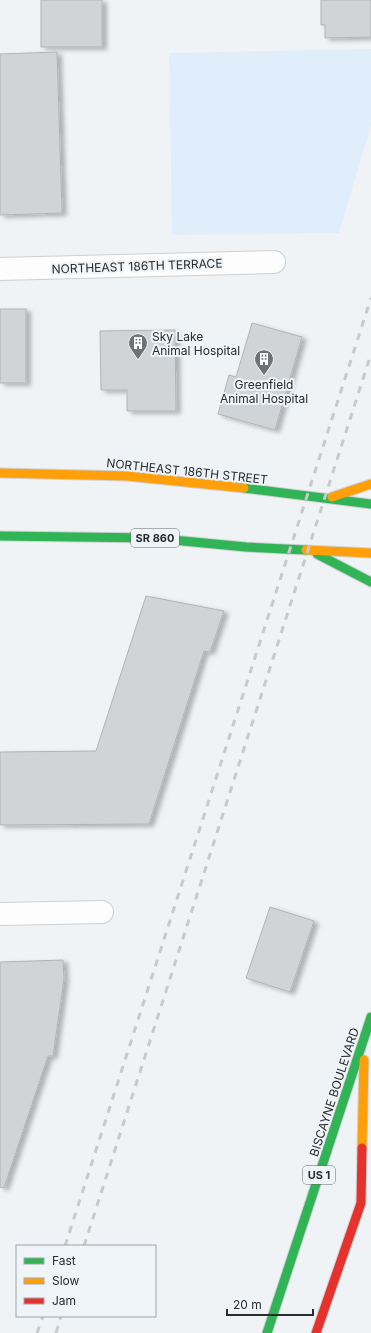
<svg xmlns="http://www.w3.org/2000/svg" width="371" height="1333" viewBox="0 0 371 1333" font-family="Inter,sans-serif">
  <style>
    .green { fill: #dfeefa }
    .building { fill: #d1d4d6; stroke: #b1b3b5; filter: url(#shadow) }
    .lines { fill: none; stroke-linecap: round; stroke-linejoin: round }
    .street-casing { stroke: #cdd0d2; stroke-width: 24 }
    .fast-casing { stroke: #cfd1d2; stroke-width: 11 }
    .slow-casing { stroke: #cfd1d2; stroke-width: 11 }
    .jam-casing { stroke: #cfd1d2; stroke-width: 11 }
    .street { stroke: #fdfdfe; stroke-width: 22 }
    .fast { stroke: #30b455; stroke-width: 9 }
    .slow { stroke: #ff9f0a; stroke-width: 9 }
    .jam { stroke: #e5322d; stroke-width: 9 }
    .rail { stroke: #c9c9ca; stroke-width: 3; stroke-dasharray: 7 7; stroke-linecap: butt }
    .labels { text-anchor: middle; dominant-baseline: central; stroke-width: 4; stroke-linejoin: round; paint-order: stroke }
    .shield { fill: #eef4f8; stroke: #64676a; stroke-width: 1 }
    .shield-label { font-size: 11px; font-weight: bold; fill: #292b2d }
    .street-label { font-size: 12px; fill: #292b2d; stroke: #eef4f8 }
    .poi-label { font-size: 12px; fill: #292b2d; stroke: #eef4f8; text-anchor: start }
  </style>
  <defs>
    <filter id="shadow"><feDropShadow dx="4.5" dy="2.5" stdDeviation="2" flood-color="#0004"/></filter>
  </defs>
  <rect width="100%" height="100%" fill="#f0f3f6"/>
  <!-- green -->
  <polygon class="green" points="371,49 371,126 339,233 172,235 169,53"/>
  <!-- building -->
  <g class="building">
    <rect x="41" y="0" width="61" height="47"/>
    <polygon points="321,0 371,0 371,37 325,38 325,25 321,25"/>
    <polygon points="57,52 62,213 0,215 0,54"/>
    <rect x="0" y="309" width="26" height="74"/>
    <polygon points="252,323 302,337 275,430 218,414 229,375 236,377"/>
    <polygon points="175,330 176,411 127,411 127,390 101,390 100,331"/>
    <polygon points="146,596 224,611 210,652 204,651 149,824 0,825 0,752 96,751"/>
    <polygon points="270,907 314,921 290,992 246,978"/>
    <polygon points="63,960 64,979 53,1056 48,1056 4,1188 0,1187 0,962"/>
  </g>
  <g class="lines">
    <!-- street casing -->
    <g class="street-casing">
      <g id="street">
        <polyline points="0,269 274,262"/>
        <polyline points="0,914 102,912"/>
      </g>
    </g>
    <!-- fast casing -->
    <g class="fast-casing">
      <g id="fast">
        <polyline points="244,488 371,504"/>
        <polyline points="0,536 152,538 246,547 306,550"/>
        <polyline points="317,554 371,582"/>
        <polyline points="267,1333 371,1017"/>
      </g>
    </g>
    <!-- slow casing -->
    <g class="slow-casing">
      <g id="slow">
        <polyline points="0,473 127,476 244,488"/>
        <polyline points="332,497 371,484"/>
        <polyline points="306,550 371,553"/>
        <polyline points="362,1148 364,1060"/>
      </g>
    </g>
    <!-- jam casing -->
    <g class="jam-casing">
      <polyline id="jam" points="316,1333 361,1203 362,1148"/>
    </g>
    <!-- street -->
    <use href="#street" class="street"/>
    <!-- fast -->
    <use href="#fast" class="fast"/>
    <!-- slow -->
    <use href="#slow" class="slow"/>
    <!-- jam -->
    <use href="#jam" class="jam"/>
    <!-- rail -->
    <g class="rail">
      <polyline points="65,1246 371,298"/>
      <polyline points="84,1246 371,354"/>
      <polyline points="37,1333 43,1316"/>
      <polyline points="56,1333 61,1316"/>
    </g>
  </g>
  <!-- icons -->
  <defs>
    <g id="building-pin" transform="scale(1)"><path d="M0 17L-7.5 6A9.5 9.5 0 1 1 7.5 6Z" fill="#6f7173" stroke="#eef4f8"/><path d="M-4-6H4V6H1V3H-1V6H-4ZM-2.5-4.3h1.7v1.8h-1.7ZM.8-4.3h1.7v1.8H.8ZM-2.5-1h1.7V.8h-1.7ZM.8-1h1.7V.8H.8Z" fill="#fff"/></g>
  </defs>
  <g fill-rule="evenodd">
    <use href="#building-pin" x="138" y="343"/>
    <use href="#building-pin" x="264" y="359"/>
  </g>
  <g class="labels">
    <!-- shield labels -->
    <g class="shield">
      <rect x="131" y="529" width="48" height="18" rx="3"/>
      <rect x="303" y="1166" width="32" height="18" rx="3"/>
    </g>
    <g class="shield-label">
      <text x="155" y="538">SR 860</text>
      <text x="319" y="1175">US 1</text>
    </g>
    <!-- street labels -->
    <g class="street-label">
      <text transform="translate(137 266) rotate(-2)">NORTHEAST 186TH TERRACE</text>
      <text transform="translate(187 471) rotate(6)">NORTHEAST 186TH STREET</text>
      <text transform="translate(334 1092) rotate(-72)">BISCAYNE BOULEVARD</text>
    </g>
    <!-- poi labels -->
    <g class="poi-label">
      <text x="152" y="336">Sky Lake<tspan x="152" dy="14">Animal Hospital</tspan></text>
      <text x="264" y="384" text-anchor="middle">Greenfield<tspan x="264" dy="14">Animal Hospital</tspan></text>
    </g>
  </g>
  <!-- legend -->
  <rect x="16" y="1245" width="140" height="72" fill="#eef4f8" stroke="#9fa4a7"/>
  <rect x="24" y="1258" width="20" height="6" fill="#30b455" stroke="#9fa4a7"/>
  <text x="52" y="1265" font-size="12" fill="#292b2d">Fast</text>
  <rect x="24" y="1278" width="20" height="6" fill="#ff9f0a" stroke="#9fa4a7"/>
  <text x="52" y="1285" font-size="12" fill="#292b2d">Slow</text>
  <rect x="24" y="1298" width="20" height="6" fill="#e5322d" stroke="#9fa4a7"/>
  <text x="52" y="1305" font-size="12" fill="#292b2d">Jam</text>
  <!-- scale -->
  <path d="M227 1309v6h86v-6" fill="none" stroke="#292b2d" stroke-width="2"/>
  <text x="233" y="1309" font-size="12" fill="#292b2d" stroke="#eef4f8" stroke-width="3" paint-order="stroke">20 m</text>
</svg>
